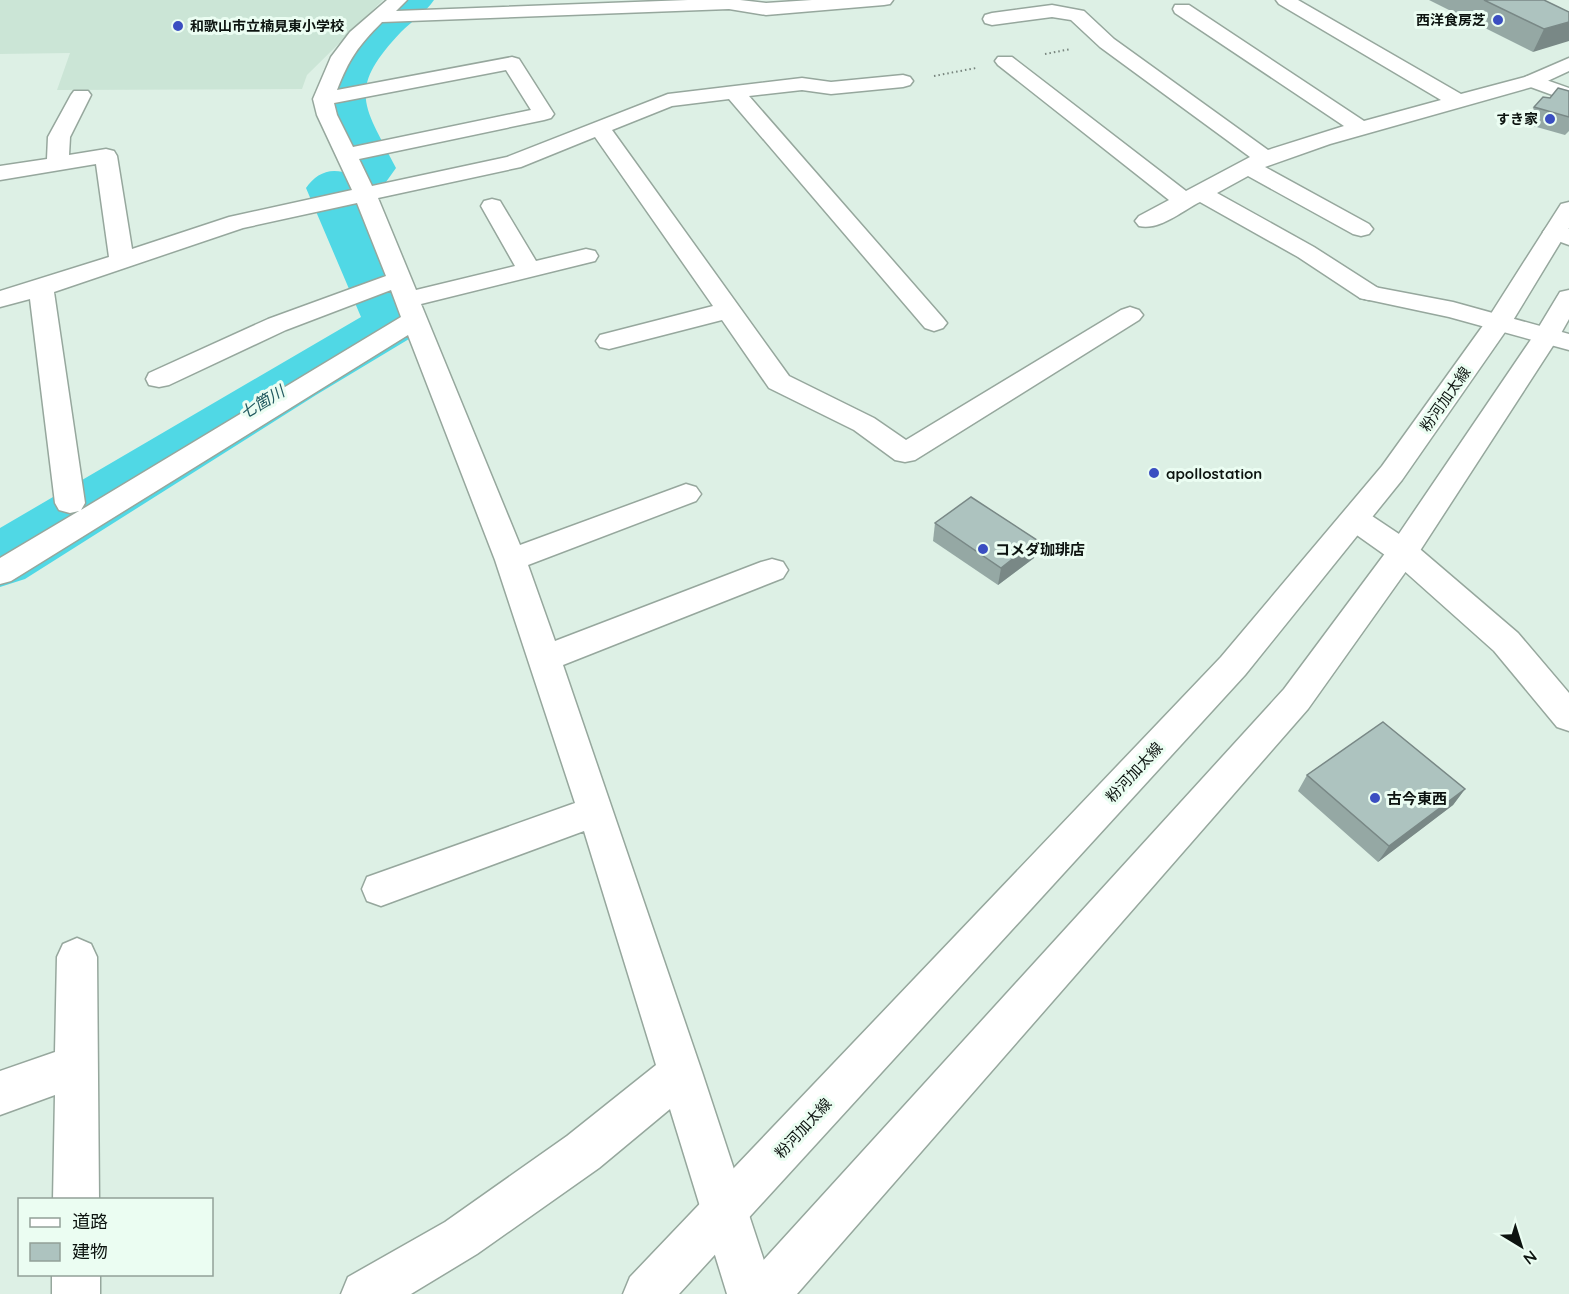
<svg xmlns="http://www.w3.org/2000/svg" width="1569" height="1294" viewBox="0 0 1569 1294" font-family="Quicksand,'Noto Sans JP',sans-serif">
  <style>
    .built { fill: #cbe5d6 }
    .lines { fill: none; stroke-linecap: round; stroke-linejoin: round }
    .river { fill: #50d8e5; fill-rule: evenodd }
    .street-casing { stroke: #96a79d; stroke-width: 3 }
    .secondary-casing { stroke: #96a79d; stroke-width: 3 }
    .primary-casing { stroke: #96a79d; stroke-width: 3 }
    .path { stroke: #77847d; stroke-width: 2; stroke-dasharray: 1.5 3; stroke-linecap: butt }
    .street { fill: #fff; fill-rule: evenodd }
    .secondary { fill: #fff; fill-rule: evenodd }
    .primary { fill: #fff; fill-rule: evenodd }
    .wall { fill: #95a8a4 }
    .shaded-wall { fill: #798886 }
    .building { fill: #adc3bf; stroke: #798886; stroke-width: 1.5 }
    .poi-dot { fill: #3a4ec1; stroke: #ebfdf2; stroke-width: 2 }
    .labels { text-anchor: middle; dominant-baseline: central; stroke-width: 6; stroke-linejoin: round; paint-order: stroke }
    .far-poi-label { font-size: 14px; font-weight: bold; fill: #0d1410; stroke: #ebfdf2; text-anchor: end }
    .street-label { font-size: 15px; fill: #0d1410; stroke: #ebfdf2 }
    .poi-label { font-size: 15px; font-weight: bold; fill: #0d1410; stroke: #ebfdf2; text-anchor: start }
    .water-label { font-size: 16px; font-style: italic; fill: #20595f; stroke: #ebfdf2 }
  </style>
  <rect width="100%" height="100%" fill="#ddf0e5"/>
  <!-- built -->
  <polygon class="built" points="0,0 383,0 307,75 302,89 57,90 70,53 0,54"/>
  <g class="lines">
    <!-- river -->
    <path class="river" d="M386 0H434C425 13 412 21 401 32 345 91 365 106 396 168L386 182 368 186 361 185 359 190 423 323 414 336 316 395 25 579 0 587V528L361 317 306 188C315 175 327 168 343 172L344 168C336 148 318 125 317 103 315 66 360 22 386 0Z"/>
    <!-- street casing -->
    <g class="street-casing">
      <g id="street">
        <path d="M387 0H407L396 11 688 0H740L766 3 812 0H893L890 4 884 5 766 15 729 9 382 22C358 46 349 59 337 90L512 57 519 59 554 114 551 118 544 120 359 159 372 186 507 157 668 94 802 78 831 82 903 75 910 77 913 81 910 85 903 87 831 94 802 90 749 96 943 318 947 323 943 328 934 331 925 328 729 99 672 106 612 130 789 376 874 418 906 440 1121 310 1130 307 1139 310 1143 315 1139 320 915 460 905 462 895 460 854 430 769 388 722 320 609 349 600 347 596 341 600 335 713 306 595 137 521 167 378 198 416 290 515 266 481 206 484 201 492 199 500 201 536 261 586 249 595 251 598 256 595 261 421 304 520 545 686 484 696 487 701 494 696 501 528 565 555 641 761 562 772 559 783 562 788 570 783 578 563 665 702 1072 775 1294H727L670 1109 599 1168 477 1254 411 1294H341L348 1277 445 1222 567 1136 656 1065 584 831 381 906 367 901 362 889 367 877 575 803 495 560 408 335 11 581 0 584V558L79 511 70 513 59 510 55 503 30 299 0 307V291L109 257 96 164 0 180V166L47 159 48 137 71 95 74 91H88L91 95 70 137 69 155 106 149 114 151 117 156 132 249 229 217 352 190 317 115 313 99 331 57 350 32ZM506 70 531 110 353 147 337 115 334 103ZM357 203 386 276 268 319 149 373 146 379 149 385 159 387 169 385 286 330 391 290 401 317 81 510 85 503 54 292 243 228Z"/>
        <path d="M1276 0H1298L1461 94 1525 77 1569 58V71L1539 85 1330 144 1265 167 1369 224 1373 229 1369 234 1361 236 1353 234 1248 176 1217 193 1314 247 1378 288 1381 293 1378 298 1369 300 1360 298 1298 257 1200 202C1182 211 1159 231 1139 226L1135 221 1139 216 1169 200 998 65 995 61 998 57H1012L1186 191 1250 157 1100 47 1071 20 1052 17 992 25 985 23 983 19 985 15 992 13 1052 5 1084 11 1114 39 1268 150 1344 126 1175 13 1173 9 1175 5H1189L1364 121 1441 100 1279 4Z"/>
        <polygon points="1555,225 1569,229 1569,245 1547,237 1543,232 1547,227"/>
        <polygon points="1355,509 1366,512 1414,544 1518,633 1569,693 1569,731 1557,727 1494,651 1392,560 1344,526 1340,519 1344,512"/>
        <polygon points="77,938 91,944 97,957 99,1200 53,1200 55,1095 0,1115 0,1071 55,1052 57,957 63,944"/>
        <rect x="52" y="1274" width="48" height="20"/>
      </g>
    </g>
    <!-- secondary casing -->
    <g class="secondary-casing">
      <g id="secondary">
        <polygon points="1532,75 1569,88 1569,101 1525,85 1522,81 1525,77"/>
        <polygon points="1369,286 1453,302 1569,334 1569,350 1449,317 1360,298 1357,293 1360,288"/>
      </g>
    </g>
    <!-- primary casing -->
    <g class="primary-casing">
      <g id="primary">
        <polygon points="1569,202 1569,228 1512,322 1402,480 1245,675 679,1294 623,1294 630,1277 1221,657 1382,466 1487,320 1561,204"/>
        <polygon points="1569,290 1569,319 1560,335 1414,560 1308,709 797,1294 741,1294 748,1277 1284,689 1392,544 1534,335 1560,292"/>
      </g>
    </g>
    <!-- path -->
    <g class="path">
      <polyline points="1045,54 1071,49"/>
      <polyline points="934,76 976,68"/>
    </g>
    <!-- street -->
    <use href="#street" class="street"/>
    <!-- secondary -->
    <use href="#secondary" class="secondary"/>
    <!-- primary -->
    <use href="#primary" class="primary"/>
  </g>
  <!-- wall -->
  <g class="wall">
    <polygon points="1429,0 1544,0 1569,12 1533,52"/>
    <polygon points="1569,91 1569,131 1565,135 1526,124 1534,107 1550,98"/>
    <polygon points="935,523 1037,540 1034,558 998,585 933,541"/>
    <polygon points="1307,775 1465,789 1453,805 1378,862 1298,791"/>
  </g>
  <!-- shaded-wall -->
  <g class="shaded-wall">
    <polygon points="1569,22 1569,41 1533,52 1544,29"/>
    <polygon points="1037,540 1034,558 998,585 1001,568"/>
    <polygon points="1465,789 1453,805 1378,862 1389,846"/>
  </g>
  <!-- building -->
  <g class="building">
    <polygon points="1484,0 1544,0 1569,12 1569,22 1544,29"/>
    <polygon points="1558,88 1569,91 1569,117 1534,107 1543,97 1550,98"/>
    <polygon points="971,497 1037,540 1001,568 935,523"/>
    <polygon points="1383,722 1465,789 1389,846 1307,775"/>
  </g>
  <!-- markers -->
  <g class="poi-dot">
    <circle cx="1498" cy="20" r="6"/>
    <circle cx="178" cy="26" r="6"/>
    <circle cx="1550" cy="119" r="6"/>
    <circle cx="1154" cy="473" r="6"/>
    <circle cx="983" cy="549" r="6"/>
    <circle cx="1375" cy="798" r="6"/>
  </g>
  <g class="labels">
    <!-- far-poi labels -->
    <g class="far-poi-label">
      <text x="1486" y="20">西洋食房芝</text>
      <text x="190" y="26" text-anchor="start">和歌山市立楠見東小学校</text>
      <text x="1538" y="119">すき家</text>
    </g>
    <!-- street labels -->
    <g class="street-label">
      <text transform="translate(1445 399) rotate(-55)">粉河加太線</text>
      <text transform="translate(1134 772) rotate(-47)">粉河加太線</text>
      <text transform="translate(803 1128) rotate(-47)">粉河加太線</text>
    </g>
    <!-- poi labels -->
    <g class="poi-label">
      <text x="1166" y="473">apollostation</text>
      <text x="995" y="549">コメダ珈琲店</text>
      <text x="1387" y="798">古今東西</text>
    </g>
    <!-- water labels -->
    <g class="water-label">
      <text transform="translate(262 402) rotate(-31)">七箇川</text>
    </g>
  </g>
  <!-- legend -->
  <rect x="18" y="1198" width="195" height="78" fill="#ebfdf2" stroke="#92a098" stroke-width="1.5"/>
  <rect x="30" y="1218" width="30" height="9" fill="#ffffff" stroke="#92a098" stroke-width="1.5"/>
  <text x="72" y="1228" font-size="18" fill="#0d1410">道路</text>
  <rect x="30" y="1243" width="30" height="18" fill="#adc3bf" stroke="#92a098" stroke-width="1.5"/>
  <text x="72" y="1258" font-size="18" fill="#0d1410">建物</text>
  <!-- north arrow -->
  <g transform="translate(1521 1246) rotate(142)" stroke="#ebfdf2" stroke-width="4.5" paint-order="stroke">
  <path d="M0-4.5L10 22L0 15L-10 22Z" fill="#0d1410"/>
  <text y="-9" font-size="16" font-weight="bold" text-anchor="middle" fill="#0d1410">N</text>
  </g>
</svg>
